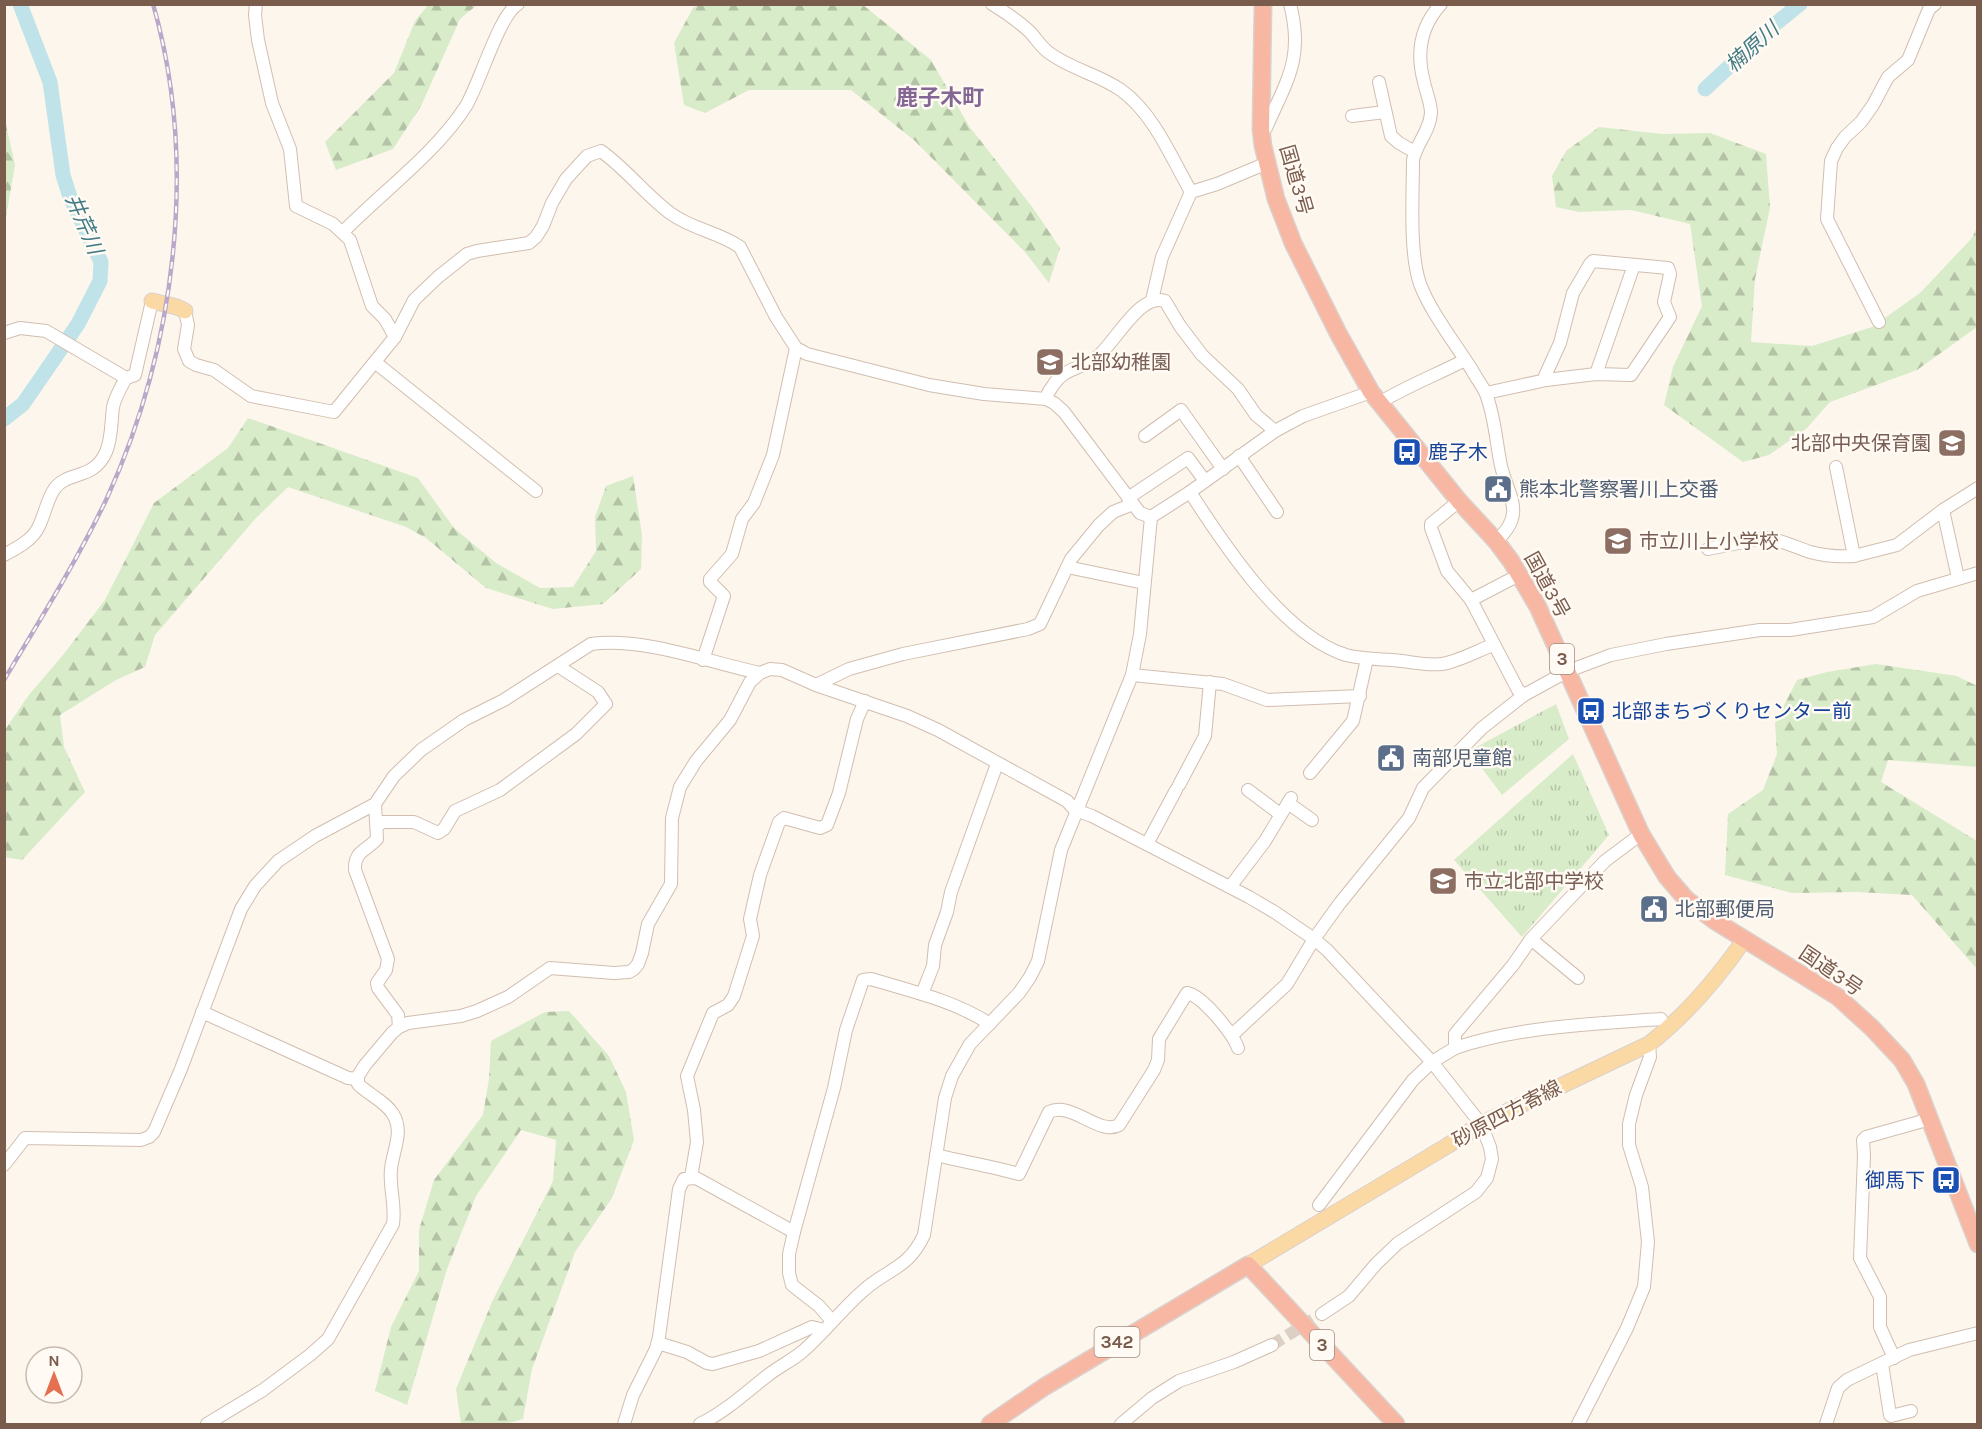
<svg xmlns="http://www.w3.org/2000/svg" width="1982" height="1429" viewBox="0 0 1982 1429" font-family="Karla,'Noto Sans JP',sans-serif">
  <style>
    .forest { fill: url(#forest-firs) }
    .park { fill: url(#park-tufts) }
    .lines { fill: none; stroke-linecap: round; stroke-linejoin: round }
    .river { stroke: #bfe3e8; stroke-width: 15 }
    .minor-tunnel { stroke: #dcd0c4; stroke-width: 12; stroke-dasharray: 12 6; stroke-linecap: butt }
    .minor-casing { stroke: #d1beb0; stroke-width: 14 }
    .major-casing { stroke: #dad1cd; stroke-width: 17 }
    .highway-casing { stroke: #dad1cd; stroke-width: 19 }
    .minor { stroke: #fff; stroke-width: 12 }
    .major { stroke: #fbd9a5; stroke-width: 15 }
    .highway { stroke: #f7b7a3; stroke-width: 16 }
    .rail-casing { stroke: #b9a8c9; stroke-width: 4.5 }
    .rail { stroke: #fffaf3; stroke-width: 2; stroke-dasharray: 7; stroke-linecap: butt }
    .labels { text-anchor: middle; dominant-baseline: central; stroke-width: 5; stroke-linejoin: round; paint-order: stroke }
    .shield { fill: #fffaf3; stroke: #a28b7f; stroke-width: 1.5 }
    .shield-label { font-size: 18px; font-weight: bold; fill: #7a5c4d }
    .street-label { font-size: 20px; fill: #7a5c4d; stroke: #fffaf3 }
    .education-label { font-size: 20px; fill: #785e54; stroke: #fffaf3; text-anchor: start }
    .transit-label { font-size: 20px; fill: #164399; stroke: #fffaf3; text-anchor: start }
    .service-label { font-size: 20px; fill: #4e5e75; stroke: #fffaf3; text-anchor: start }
    .water-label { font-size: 21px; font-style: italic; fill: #437c86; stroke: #fffaf3 }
    .quarter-label { font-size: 22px; font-weight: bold; fill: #846695; stroke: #fffaf3 }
  </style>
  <defs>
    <pattern id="forest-firs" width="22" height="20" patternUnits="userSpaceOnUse" patternTransform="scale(1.5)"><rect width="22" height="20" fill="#d8ecc9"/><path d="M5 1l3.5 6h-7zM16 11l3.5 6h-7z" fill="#b4c2a5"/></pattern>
    <pattern id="park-tufts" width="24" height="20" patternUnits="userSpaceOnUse" patternTransform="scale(1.5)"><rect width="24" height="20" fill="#d8ecc9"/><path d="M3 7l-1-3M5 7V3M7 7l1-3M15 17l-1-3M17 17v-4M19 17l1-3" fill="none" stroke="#b4c2a5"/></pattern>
  </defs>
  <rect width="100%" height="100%" fill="#fdf6ec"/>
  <!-- forest -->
  <g class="forest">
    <polygon points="429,4 477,5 460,19 421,106 393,149 336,170 325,142 394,73 415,21"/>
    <polygon points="698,5 863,5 931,60 969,126 1033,208 1060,248 1049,283 1025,252 915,141 851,90 749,90 705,113 684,105 674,43 693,8"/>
    <polygon points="5,120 15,165 5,223"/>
    <polygon points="1599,127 1662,134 1710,133 1766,154 1770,208 1755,279 1751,342 1812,346 1872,327 1920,293 1972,238 1977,227 1977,327 1917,370 1830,402 1806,429 1769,455 1743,462 1664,405 1673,367 1702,306 1690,224 1631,210 1579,212 1556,207 1552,176 1566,151"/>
    <polygon points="248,418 418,478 454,528 496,563 540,588 573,587 596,551 595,517 606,486 633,476 642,535 641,569 603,604 553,609 486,588 426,538 406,527 288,487 256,518 155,635 145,667 116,680 60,715 64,747 85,792 22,860 5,857 4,732 7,727 28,696 63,655 105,600 154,503 228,448"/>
    <polygon points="1876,664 1957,676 1977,686 1977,767 1888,760 1881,782 1977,841 1977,969 1912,895 1857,892 1792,893 1725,875 1728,814 1763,790 1777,754 1775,723 1797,680 1827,672"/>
    <polygon points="569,1011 609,1056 626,1092 634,1140 612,1198 575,1252 532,1369 523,1419 505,1424 461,1424 456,1389 492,1302 553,1181 556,1140 521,1130 476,1196 447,1269 407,1405 375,1391 391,1327 419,1271 419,1230 434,1180 483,1115 489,1079 491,1041 545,1012"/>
  </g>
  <!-- park -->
  <g class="park">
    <polygon points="1556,704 1569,739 1502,795 1469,751"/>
    <polygon points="1573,754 1609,835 1522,937 1454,860"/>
  </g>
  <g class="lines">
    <!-- river -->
    <g class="river">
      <polyline points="1705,89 1773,26 1800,4"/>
      <polyline points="4,419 23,404 78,324 100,281 101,262 70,197 63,175 50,82 20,4"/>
    </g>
    <!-- minor-tunnel -->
    <polyline class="minor-tunnel" points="1272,1345 1322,1314"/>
    <!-- minor casing -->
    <g class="minor-casing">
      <g id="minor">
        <polyline points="256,4 255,15 258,40 272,103 290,149 296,206 333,224 350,240 372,306 385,319 395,337"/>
        <path d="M992 4C1005 12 1018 21 1029 31 1036 38 1040 46 1048 52 1070 69 1098 74 1121 90 1154 114 1171 157 1191 192L1162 257 1152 300"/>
        <path d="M1441 4C1420 27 1416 53 1424 82 1426 92 1431 103 1431 113 1430 131 1416 144 1413 160 1413 195 1409 252 1420 284 1430 311 1456 345 1472 370 1476 378 1483 386 1486 394 1495 417 1496 442 1501 466 1508 496 1527 514 1496 541"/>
        <polyline points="1379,82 1391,136 1399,143 1415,152"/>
        <polyline points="1352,116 1385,112"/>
        <path d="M1261 129 1266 128C1287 80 1304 58 1290 4"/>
        <polyline points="1191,192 1217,184 1267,163"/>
        <path d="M343 232C381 193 437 152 466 106 480 83 499 15 518 4"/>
        <polygon points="1593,261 1668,268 1670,274 1664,302 1670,317 1631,375 1596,374 1546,380 1545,376 1560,343 1573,293 1590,264"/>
        <path d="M185 311 188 325 184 349 189 361 196 365 214 370 251 396 334 412 395 337 414 300 438 277 467 254 477 251 529 243 536 237 543 226 552 203 566 179 587 156 601 151C626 169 645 194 670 213 691 229 719 232 740 247L776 317 796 348 807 354 929 385 984 394 1046 399 1054 403 1064 412 1140 513 1151 517"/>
        <polyline points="1879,322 1827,219 1831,161 1837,148 1845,137 1861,122 1873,105 1888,77 1908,60 1929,9 1935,4"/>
        <polyline points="4,333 20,328 46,331 126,378"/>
        <polyline points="376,363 536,491"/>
        <polyline points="1596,374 1634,265"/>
        <polyline points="1486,393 1546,380"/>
        <path d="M1046 399C1047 394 1049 391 1052 387 1064 367 1080 370 1097 357 1115 343 1140 292 1165 301L1180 326 1202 355 1238 389 1256 415 1275 431"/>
        <path d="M1379 403C1407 386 1436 375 1465 360"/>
        <polyline points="1145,436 1181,410 1223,469"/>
        <polyline points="1239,456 1277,512"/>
        <polyline points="1836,467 1854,556 1897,545 1943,510 1978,488"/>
        <path d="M1190 492C1224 545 1284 636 1346 655 1361 659 1377 659 1392 660 1408 661 1426 666 1442 664 1457 662 1479 650 1493 645"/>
        <polyline points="1128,498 1188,458 1205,481"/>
        <polyline points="1459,501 1431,524 1431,528 1447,571 1471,600 1518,690 1524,695"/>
        <polyline points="1943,510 1958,578"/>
        <path d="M1708 549 1764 538C1780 539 1795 547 1810 552 1825 556 1839 557 1854 556"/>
        <path d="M4 555C17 548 33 540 39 526 45 514 47 499 55 488 68 471 94 480 106 452 112 438 111 423 113 407 115 397 121 387 126 378L135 375 152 301"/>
        <polyline points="1067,567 1144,583"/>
        <polyline points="1471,600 1519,575"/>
        <polyline points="703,660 724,596 710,582 710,579 732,554 742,519 754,503 773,455 796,348"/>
        <polyline points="1132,675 1223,684 1267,700 1360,696"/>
        <polyline points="816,685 849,669 903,654 1028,629 1040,624 1071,559 1099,525 1113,512 1133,504"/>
        <polyline points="1310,773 1353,721 1367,659"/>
        <polyline points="1179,785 1205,736 1210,682"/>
        <polyline points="1248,790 1280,814"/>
        <polyline points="1288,803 1312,820"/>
        <path d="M375 804 377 839C366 851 354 851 355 870L388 959 386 970 377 983 378 988 398 1015 399 1027"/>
        <polyline points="377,826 383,822 414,822 438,833 444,829 455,811 500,790 576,734 606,704 598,692 558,666"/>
        <polyline points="1147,844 1176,790"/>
        <polyline points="1230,887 1265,841 1291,798"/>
        <polyline points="1531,939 1578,978"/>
        <polyline points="922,994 933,966 935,945 947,912 951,892 997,764"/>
        <polyline points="202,1012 348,1078 357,1079"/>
        <polyline points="1232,1035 1287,984 1314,939 1340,903 1409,818 1423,788 1482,728 1524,695 1568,671 1611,655 1666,644 1760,630 1790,630 1873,617 1917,591 1978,573"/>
        <path d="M1455 1048C1521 1026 1593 1024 1661 1019"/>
        <path d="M936 1155C964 1162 991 1166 1019 1174L1049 1112C1072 1101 1099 1136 1119 1125L1154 1070 1158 1060 1159 1039 1187 993C1203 996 1233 1034 1238 1048"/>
        <path d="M4 1165 25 1138 141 1140 149 1137 154 1132 181 1069 241 909 255 886 278 861 315 836 375 804 394 776 421 750 464 720 504 700 591 644C644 637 708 662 760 673"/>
        <polyline points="691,1177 697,1142 694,1110 687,1076 713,1013 728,1005 734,996 753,936 750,919 760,875 779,822 784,818 820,828 827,825 839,793 857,719 865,701"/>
        <polyline points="1319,1205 1413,1080 1432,1062 1455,1048 1455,1034 1513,965 1531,939 1605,861 1641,834"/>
        <path d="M794 1232 834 1088 846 1030 863 980 871 979C911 991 955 1001 990 1024"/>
        <polyline points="658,1343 687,1352 707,1363 713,1364 759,1351 812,1327 824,1330"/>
        <polyline points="1894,1358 1880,1327 1880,1297 1860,1258 1864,1156 1863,1140 1866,1137 1930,1119"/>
        <polyline points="1882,1364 1890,1415 1891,1416 1911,1411"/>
        <path d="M207 1424 263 1390 310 1355 328 1339 393 1224C396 1205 389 1188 391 1169 393 1150 404 1132 393 1114 385 1101 369 1095 358 1084V1076L365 1065 392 1033 399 1027 408 1023 461 1016 477 1011 508 997 550 968 614 973 629 972 634 969 638 964 642 953 648 924 671 884 672 818 680 787 696 761 730 720 750 682 760 673 770 669 782 670 816 685 907 716 938 730 1067 801 1075 810 1092 816 1249 897 1276 913 1314 939 1327 950 1432 1062 1481 1124 1490 1147 1492 1159 1487 1178 1476 1192 1398 1243 1376 1264 1349 1296 1322 1314"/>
        <polyline points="624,1424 633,1395 656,1349 659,1337 679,1189 684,1179 696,1178 794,1232 789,1254 789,1273 792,1285 819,1306 832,1321"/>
        <path d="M700 1424C725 1412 745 1393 767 1376 778 1367 791 1361 802 1352 824 1333 842 1309 864 1290 889 1268 908 1269 924 1235L945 1098 952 1076 970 1044 1019 993 1030 977 1038 961 1061 850 1132 675 1140 634 1151 517 1190 492 1275 431 1303 416 1371 392"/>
        <polyline points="1121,1424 1152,1398 1179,1381 1234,1362 1272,1345"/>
        <polyline points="1578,1424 1627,1328 1644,1287 1648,1242 1642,1187 1629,1145 1629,1124 1636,1095 1650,1057 1649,1044"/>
        <polyline points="1826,1424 1838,1388 1847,1380 1909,1350 1978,1333"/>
      </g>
    </g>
    <!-- major casing -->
    <g class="major-casing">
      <g id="major">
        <polyline points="152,301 177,307 185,311"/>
        <path d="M1248 1265 1447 1146 1481 1124 1649 1044C1686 1015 1717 979 1744 940"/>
      </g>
    </g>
    <!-- highway casing -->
    <g class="highway-casing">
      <g id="highway">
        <polyline points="1263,4 1261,129 1263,146 1276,199 1293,243 1338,333 1371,392 1459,501 1496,541 1511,561 1538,607 1641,834 1667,877 1686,899 1715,921 1838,997 1872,1028 1902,1060 1916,1084 1978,1244"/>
        <polyline points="990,1424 1044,1387 1248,1265 1396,1424"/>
      </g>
    </g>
    <!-- minor -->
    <use href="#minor" class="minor"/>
    <!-- major -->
    <use href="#major" class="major"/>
    <!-- highway -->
    <use href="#highway" class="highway"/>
    <!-- rail casing -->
    <g class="rail-casing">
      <path id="rail" d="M4 680C40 620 77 561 107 498 175 349 199 164 153 4"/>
    </g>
    <!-- rail -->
    <use href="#rail" class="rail"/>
  </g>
  <!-- icons -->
  <defs>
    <g id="school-square" transform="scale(1.5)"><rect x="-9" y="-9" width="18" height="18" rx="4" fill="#8d6e63" stroke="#fffaf3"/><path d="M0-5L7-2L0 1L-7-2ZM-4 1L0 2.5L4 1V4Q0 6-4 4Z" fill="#fff"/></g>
    <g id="bus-square" transform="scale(1.5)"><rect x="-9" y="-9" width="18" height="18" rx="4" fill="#1a4fb4" stroke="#fffaf3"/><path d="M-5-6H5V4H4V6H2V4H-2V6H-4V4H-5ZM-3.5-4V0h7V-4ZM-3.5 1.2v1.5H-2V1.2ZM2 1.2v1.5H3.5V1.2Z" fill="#fff"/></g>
    <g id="civic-square" transform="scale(1.5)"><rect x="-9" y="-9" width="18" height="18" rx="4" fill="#5c6f8a" stroke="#fffaf3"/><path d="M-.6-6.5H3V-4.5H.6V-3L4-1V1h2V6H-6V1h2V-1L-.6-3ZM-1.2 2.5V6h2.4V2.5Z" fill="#fff"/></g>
  </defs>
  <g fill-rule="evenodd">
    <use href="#school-square" x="1050" y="362"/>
    <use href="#school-square" x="1952" y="443"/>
    <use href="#bus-square" x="1407" y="452"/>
    <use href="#civic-square" x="1498" y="489"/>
    <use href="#school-square" x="1618" y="541"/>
    <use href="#bus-square" x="1591" y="711"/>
    <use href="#civic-square" x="1391" y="758"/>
    <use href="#school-square" x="1443" y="881"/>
    <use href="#civic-square" x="1654" y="909"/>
    <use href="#bus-square" x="1946" y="1180"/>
  </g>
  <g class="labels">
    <!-- shield labels -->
    <g class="shield">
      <rect x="1550" y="644" width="24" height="30" rx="4.5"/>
      <rect x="1094.5" y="1327" width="45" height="30" rx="4.5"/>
      <rect x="1310" y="1330" width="24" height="30" rx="4.5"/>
    </g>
    <g class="shield-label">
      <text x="1562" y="659">3</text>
      <text x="1117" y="1342">342</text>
      <text x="1322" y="1345">3</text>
    </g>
    <!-- street labels -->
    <g class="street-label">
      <text transform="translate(1296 180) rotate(74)">国道3号</text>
      <text transform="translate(1547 585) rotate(61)">国道3号</text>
      <text transform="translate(1831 971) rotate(34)">国道3号</text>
      <text transform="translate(1507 1114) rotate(-28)">砂原四方寄線</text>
    </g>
    <!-- education labels -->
    <g class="education-label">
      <text x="1071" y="362">北部幼稚園</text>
      <text x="1931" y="443" text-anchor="end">北部中央保育園</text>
      <text x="1639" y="541">市立川上小学校</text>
      <text x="1464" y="881">市立北部中学校</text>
    </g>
    <!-- transit labels -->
    <g class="transit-label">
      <text x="1428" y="452">鹿子木</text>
      <text x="1612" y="711">北部まちづくりセンター前</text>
      <text x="1925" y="1180" text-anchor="end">御馬下</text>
    </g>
    <!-- service labels -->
    <g class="service-label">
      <text x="1519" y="489">熊本北警察署川上交番</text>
      <text x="1412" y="758">南部児童館</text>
      <text x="1675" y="909">北部郵便局</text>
    </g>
    <!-- water labels -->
    <g class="water-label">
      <text transform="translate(1752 47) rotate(-42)">楠原川</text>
      <text transform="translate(84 224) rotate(67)">井芹川</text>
    </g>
    <!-- quarter labels -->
    <g class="quarter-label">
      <text x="940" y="98">鹿子木町</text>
    </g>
  </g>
  <!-- border -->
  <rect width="1982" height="1429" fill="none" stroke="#7a5c4d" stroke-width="12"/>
  <!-- north arrow -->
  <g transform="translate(54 1375)"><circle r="28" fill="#fffaf3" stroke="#cabbb1" stroke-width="1.5"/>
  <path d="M0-4.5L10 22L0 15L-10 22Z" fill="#e76f51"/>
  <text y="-9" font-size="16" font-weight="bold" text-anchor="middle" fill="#7a5c4d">N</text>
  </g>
</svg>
